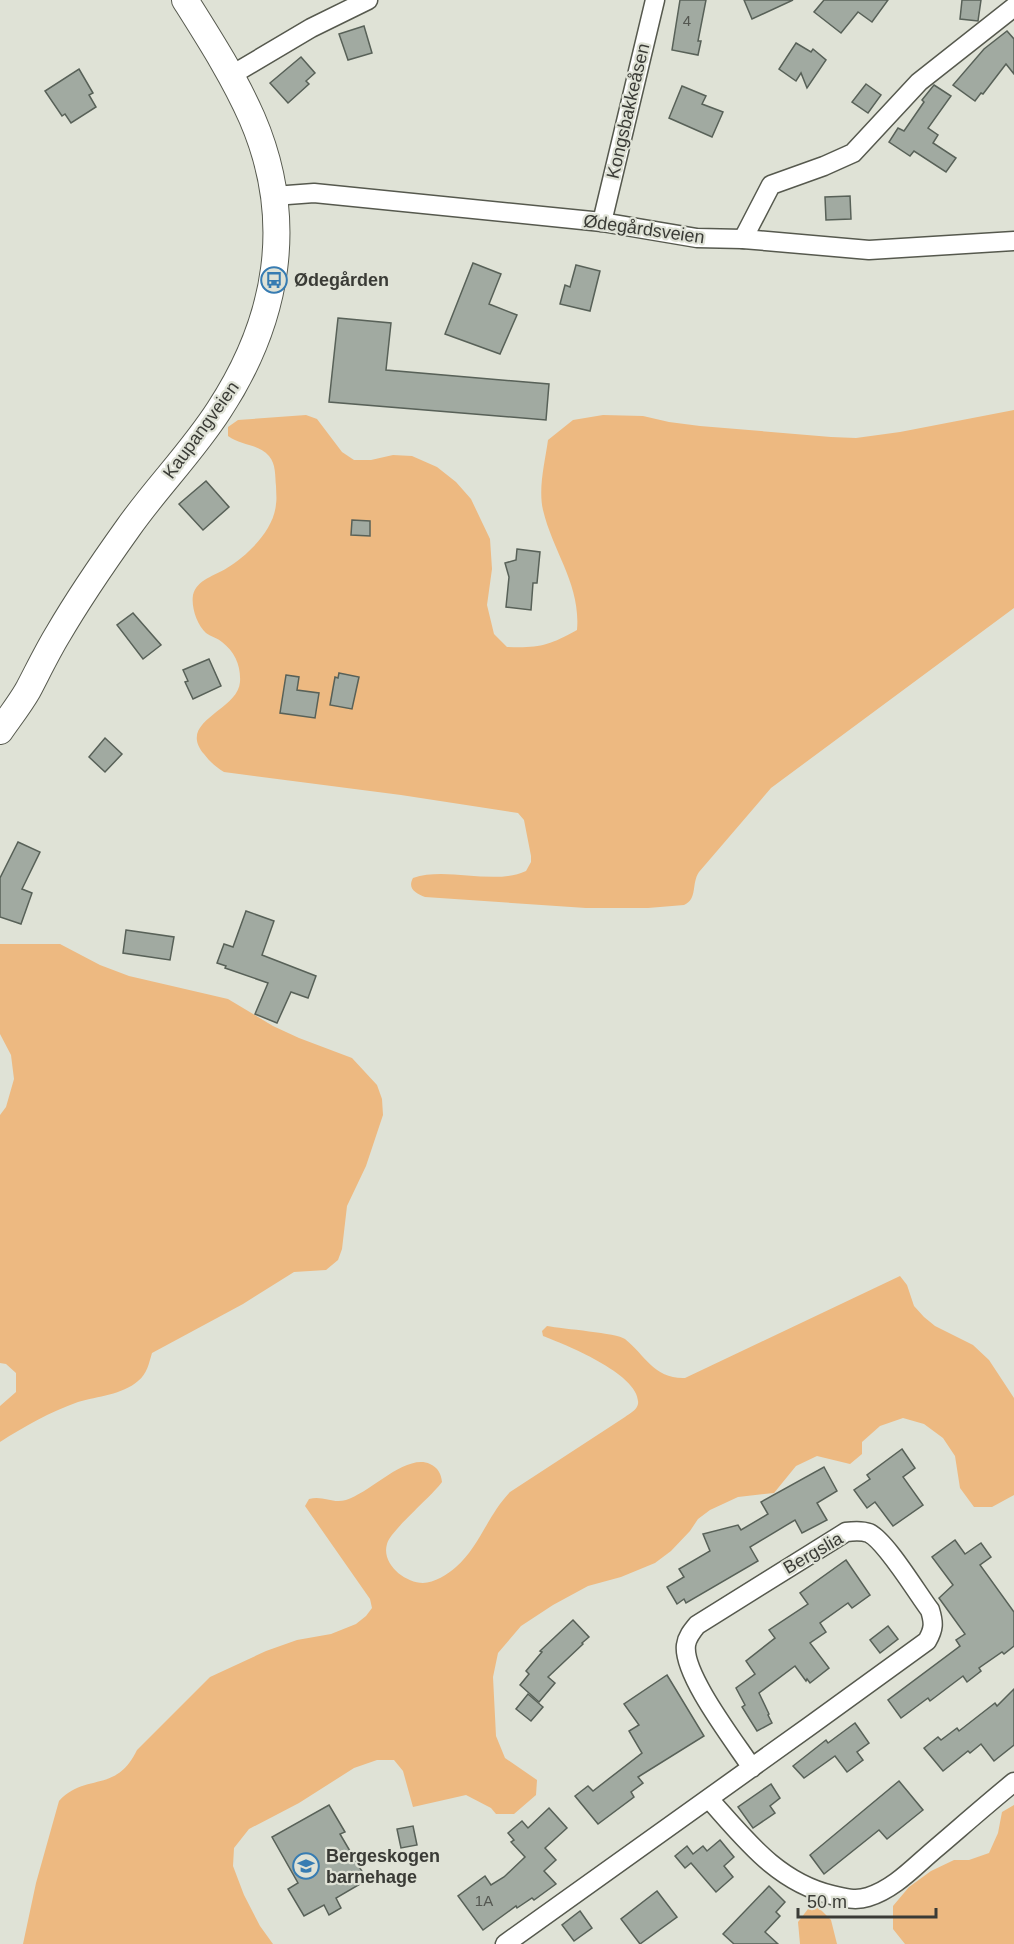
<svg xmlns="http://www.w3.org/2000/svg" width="1014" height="1944" viewBox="0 0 1014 1944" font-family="Arial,sans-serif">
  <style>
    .green { fill: #edb981 }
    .building { fill: #a1aaa1; stroke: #586158; stroke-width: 1.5 }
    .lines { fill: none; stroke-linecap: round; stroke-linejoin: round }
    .street-casing { stroke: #56594e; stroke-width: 21 }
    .secondary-casing { stroke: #56594e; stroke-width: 28 }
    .street { stroke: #fff; stroke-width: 18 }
    .secondary { stroke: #fff; stroke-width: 26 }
    .labels { text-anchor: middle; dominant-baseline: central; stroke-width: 4.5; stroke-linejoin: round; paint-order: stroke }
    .number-label { font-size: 15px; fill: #545751 }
    .street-label { font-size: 18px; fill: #3a3b36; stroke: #dfe2d6 }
    .poi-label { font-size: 18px; font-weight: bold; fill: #3a3b36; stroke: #dfe2d6; text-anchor: start }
  </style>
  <rect width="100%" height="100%" fill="#dfe2d6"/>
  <!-- green -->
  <g class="green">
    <path d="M1014 410V608L771 788 699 872C691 884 698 899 684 905L648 908H586L425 897C416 893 407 889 413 878 447 866 493 886 526 871L531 862V856L524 820 518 813 401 795 224 772C216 767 210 762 204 754 176 721 238 711 240 682 241 666 235 652 222 642 218 638 211 637 206 633 197 625 191 607 193 595 197 579 215 576 227 568 248 555 274 530 276 504 277 498 276 492 276 486 275 476 276 464 269 456 259 444 242 446 228 436V427L238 420 306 415 317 419 342 452 354 460H371L393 455 412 456 437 467 456 482 471 499 490 539 492 569 487 605 494 634 507 647C539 648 548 646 577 630 581 585 553 552 543 510 538 488 545 462 548 440L573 420 603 415 643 416 669 422 700 426 831 437 856 438 900 432Z"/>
    <path d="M0 944H60L100 965 129 976 228 999 273 1026 299 1038 352 1058 377 1085 382 1099 383 1115 366 1166 347 1206 342 1249 338 1260 326 1270 294 1272 243 1304 152 1353C149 1363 147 1374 138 1381 122 1395 98 1396 78 1402 50 1412 25 1426 0 1442V1406L16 1392V1373L6 1364 0 1363V1115L6 1107 14 1079 11 1055 0 1034Z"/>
    <path d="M900 1276 907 1285 914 1306 924 1317 935 1326 973 1345 989 1360 1014 1398V1495L992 1507H974L960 1488 955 1456 943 1438 924 1424 903 1418 880 1426 862 1442V1454L850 1464 817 1456 796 1466 774 1493 738 1497 710 1510 698 1519 690 1531 671 1551 655 1563 621 1577 588 1586 553 1605 521 1626 498 1653 493 1677 496 1736 505 1758 537 1780 536 1795 514 1814H496L491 1808 466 1795 413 1807 403 1771 394 1760H377L354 1768 299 1803 249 1829 234 1848 233 1866 244 1895 260 1926 273 1944H23L36 1883 59 1801C86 1772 116 1794 137 1750L210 1677 266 1651 297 1640 331 1634 356 1624 366 1616 372 1608 370 1599 305 1506 309 1499C323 1495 332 1504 346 1500 370 1493 406 1453 430 1464 438 1468 441 1473 442 1482 431 1497 390 1531 387 1544 381 1564 405 1583 423 1583 434 1583 448 1574 456 1567 479 1547 488 1515 510 1492L625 1417C630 1413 637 1410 638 1404 642 1375 564 1344 543 1336L542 1331 547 1326C563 1329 617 1333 625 1339 646 1356 654 1379 685 1378Z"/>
    <polygon points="1014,1805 1014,1944 905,1944 893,1929 893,1906 909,1887 931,1871 954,1860 969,1860 989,1853 998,1833 1002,1812"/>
    <polygon points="818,1907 831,1920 837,1944 800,1944 798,1922 808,1909"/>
  </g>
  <!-- building -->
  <g class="building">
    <polygon points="680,0 706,0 698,41 701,41 698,55 672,50"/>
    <polygon points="744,0 793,0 752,19"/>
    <polygon points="824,0 888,0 872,22 858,12 841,33 814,12"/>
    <polygon points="962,0 981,0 978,21 960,19"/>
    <polygon points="364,26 372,53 348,60 339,34"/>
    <polygon points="1007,31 1014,39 1014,74 1006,64 983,94 981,93 975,101 953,85 984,49"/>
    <polygon points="796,43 811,52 813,49 826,60 807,88 801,73 796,81 779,69"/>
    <polygon points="301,57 315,73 306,81 309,84 288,103 270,83"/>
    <polygon points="79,69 93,93 89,95 96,107 71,123 65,114 62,116 45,91"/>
    <polygon points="866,84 881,95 868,113 852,102"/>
    <polygon points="934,85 951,96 928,128 938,135 933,143 956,158 946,172 914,151 910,156 889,142 898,128 904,131 924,102 922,100"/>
    <polygon points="682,86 706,96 702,104 723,112 712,137 669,118"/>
    <polygon points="850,196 851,219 826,220 825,197"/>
    <polygon points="473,263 501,274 489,304 517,315 500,354 445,334"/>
    <polygon points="576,265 600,271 590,311 560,304 565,285 570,287"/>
    <polygon points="338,318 391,323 386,370 549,384 546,420 329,402"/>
    <polygon points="206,481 229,507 203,530 179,504"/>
    <polygon points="352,520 370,521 370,536 351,535"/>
    <polygon points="517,549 540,552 537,583 533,583 531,610 506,607 509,577 505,563 516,560"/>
    <polygon points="133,613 161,645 143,659 117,625"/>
    <polygon points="209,659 221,686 193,699 185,682 188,681 183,670"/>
    <polygon points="339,673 359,677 352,709 330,705 335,677 338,678"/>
    <polygon points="286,675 299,677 297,690 319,693 315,718 280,713"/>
    <polygon points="105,738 122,754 105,772 89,757"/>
    <polygon points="18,842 40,852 22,889 32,893 21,924 0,917 0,878"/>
    <polygon points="246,911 274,921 262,955 316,976 308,998 291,992 277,1023 255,1014 268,983 225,968 226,966 217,963 224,944 233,947"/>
    <polygon points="126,930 174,937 170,960 123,953"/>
    <polygon points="902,1449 915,1468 903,1477 923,1505 893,1526 875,1502 867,1508 854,1490 870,1479 867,1475"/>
    <polygon points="824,1467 837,1491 817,1503 827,1520 802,1533 795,1520 750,1547 758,1561 686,1603 684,1599 677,1604 667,1587 684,1577 679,1569 710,1551 703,1534 738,1525 741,1530 768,1514 761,1502"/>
    <polygon points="955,1540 965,1554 981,1543 991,1557 980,1565 1014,1612 1014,1646 1004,1654 1002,1652 979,1668 981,1671 967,1682 963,1676 930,1701 928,1698 901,1718 888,1700 960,1646 956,1640 965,1634 939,1598 953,1585 932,1557"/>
    <polygon points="846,1560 870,1595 852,1608 848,1603 820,1623 826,1632 810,1643 829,1668 810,1683 807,1679 806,1681 795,1666 759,1693 769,1714 768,1715 772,1723 757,1731 742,1707 745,1705 736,1688 755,1674 746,1661 775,1638 769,1630 808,1604 800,1593"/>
    <polygon points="573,1620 589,1637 582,1643 583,1644 548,1677 555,1683 539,1702 520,1685 529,1674 526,1671 542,1652 540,1651"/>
    <polygon points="888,1626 898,1639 880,1653 870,1640"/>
    <polygon points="667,1675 704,1736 638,1777 643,1783 631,1792 634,1797 598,1824 575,1796 588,1786 593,1791 642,1753 629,1731 639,1725 624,1704"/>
    <polygon points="1014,1689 1014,1745 994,1761 981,1744 970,1753 968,1751 943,1771 924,1748 938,1737 941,1740 957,1728 959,1731 995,1703 997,1706"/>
    <polygon points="528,1694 543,1707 531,1721 516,1709"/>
    <polygon points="855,1723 869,1743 857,1752 863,1760 847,1772 835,1756 804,1778 793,1766 826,1740 828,1743"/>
    <polygon points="899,1781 923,1810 887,1839 879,1830 824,1874 810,1855"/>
    <polygon points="771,1784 780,1798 770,1806 775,1813 753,1828 738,1807"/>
    <polygon points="329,1805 345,1832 340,1834 367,1880 336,1898 341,1908 329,1915 324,1905 304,1916 288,1889 298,1883 272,1837"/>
    <polygon points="549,1808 567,1828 545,1848 556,1860 544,1871 556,1884 534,1900 532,1898 517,1908 516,1906 483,1930 458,1896 485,1876 491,1885 504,1877 525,1857 511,1842 514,1840 508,1833 522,1821 528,1828"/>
    <polygon points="413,1826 417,1845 401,1848 397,1829"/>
    <polygon points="720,1840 734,1857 724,1866 733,1877 716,1892 691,1863 685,1868 675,1856 687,1846 693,1854 703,1846 707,1851"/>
    <polygon points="769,1886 785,1902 776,1912 780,1916 765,1932 778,1944 734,1944 723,1934"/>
    <polygon points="657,1891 677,1917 640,1944 621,1919"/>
    <polygon points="580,1911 592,1928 574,1941 562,1925"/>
  </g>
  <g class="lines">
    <!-- street casing -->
    <g class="street-casing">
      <g id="street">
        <polyline points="230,76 311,28 368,0"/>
        <polyline points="274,196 314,193 602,222 697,238 743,239 869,250 1014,241"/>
        <polyline points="602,222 655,0"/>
        <polyline points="743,239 771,185 824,166 853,153 919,82 1014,7"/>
        <path d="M709 1799C745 1839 777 1882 832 1895 844 1898 856 1901 868 1897 894 1889 914 1867 934 1850 961 1827 987 1804 1014 1782"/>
        <path d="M505 1944C646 1844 787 1743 927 1641 934 1629 934 1623 930 1610 917 1593 886 1541 869 1533 861 1530 853 1531 846 1532L697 1625C692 1631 687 1637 686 1645 682 1674 735 1742 752 1768"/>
      </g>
    </g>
    <!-- secondary casing -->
    <g class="secondary-casing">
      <path id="secondary" d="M0 731C9 718 20 704 28 690 38 671 47 652 58 634 79 598 103 563 128 528 156 488 192 452 219 410 278 320 296 220 252 118 234 77 209 38 185 0"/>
    </g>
    <!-- street -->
    <use href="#street" class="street"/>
    <!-- secondary -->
    <use href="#secondary" class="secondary"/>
  </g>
  <!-- icons -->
  <defs>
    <g id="bus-ring" transform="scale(1.35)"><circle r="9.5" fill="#dfe2d6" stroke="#377cb2" stroke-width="1.5"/><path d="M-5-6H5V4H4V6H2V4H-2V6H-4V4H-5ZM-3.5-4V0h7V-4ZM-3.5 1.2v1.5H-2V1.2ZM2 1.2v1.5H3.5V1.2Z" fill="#377cb2"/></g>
    <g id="school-ring" transform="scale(1.35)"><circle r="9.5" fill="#dfe2d6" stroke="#377cb2" stroke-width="1.5"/><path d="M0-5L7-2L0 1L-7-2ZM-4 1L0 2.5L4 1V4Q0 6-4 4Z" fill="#377cb2"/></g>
  </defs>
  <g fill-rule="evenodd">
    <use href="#bus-ring" x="274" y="280"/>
    <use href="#school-ring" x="306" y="1866"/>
  </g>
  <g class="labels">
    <!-- number labels -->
    <g class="number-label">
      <text x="687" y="20">4</text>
      <text x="484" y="1900">1A</text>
    </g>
    <!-- street labels -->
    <g class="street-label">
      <text transform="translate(628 111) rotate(-77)">Kongsbakkeåsen</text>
      <text transform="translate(644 229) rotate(8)">Ødegårdsveien</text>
      <text transform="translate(201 430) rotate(-54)">Kaupangveien</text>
      <text transform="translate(813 1553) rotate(-30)">Bergslia</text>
    </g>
    <!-- poi labels -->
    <g class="poi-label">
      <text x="294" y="280">Ødegården</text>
      <text x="326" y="1856">Bergeskogen<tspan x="326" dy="21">barnehage</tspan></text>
    </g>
  </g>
  <!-- scale -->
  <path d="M798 1908v9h138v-9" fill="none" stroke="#3a3b36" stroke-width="3"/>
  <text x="807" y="1908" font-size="18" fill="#3a3b36" stroke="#dfe2d6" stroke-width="4.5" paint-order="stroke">50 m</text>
</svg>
